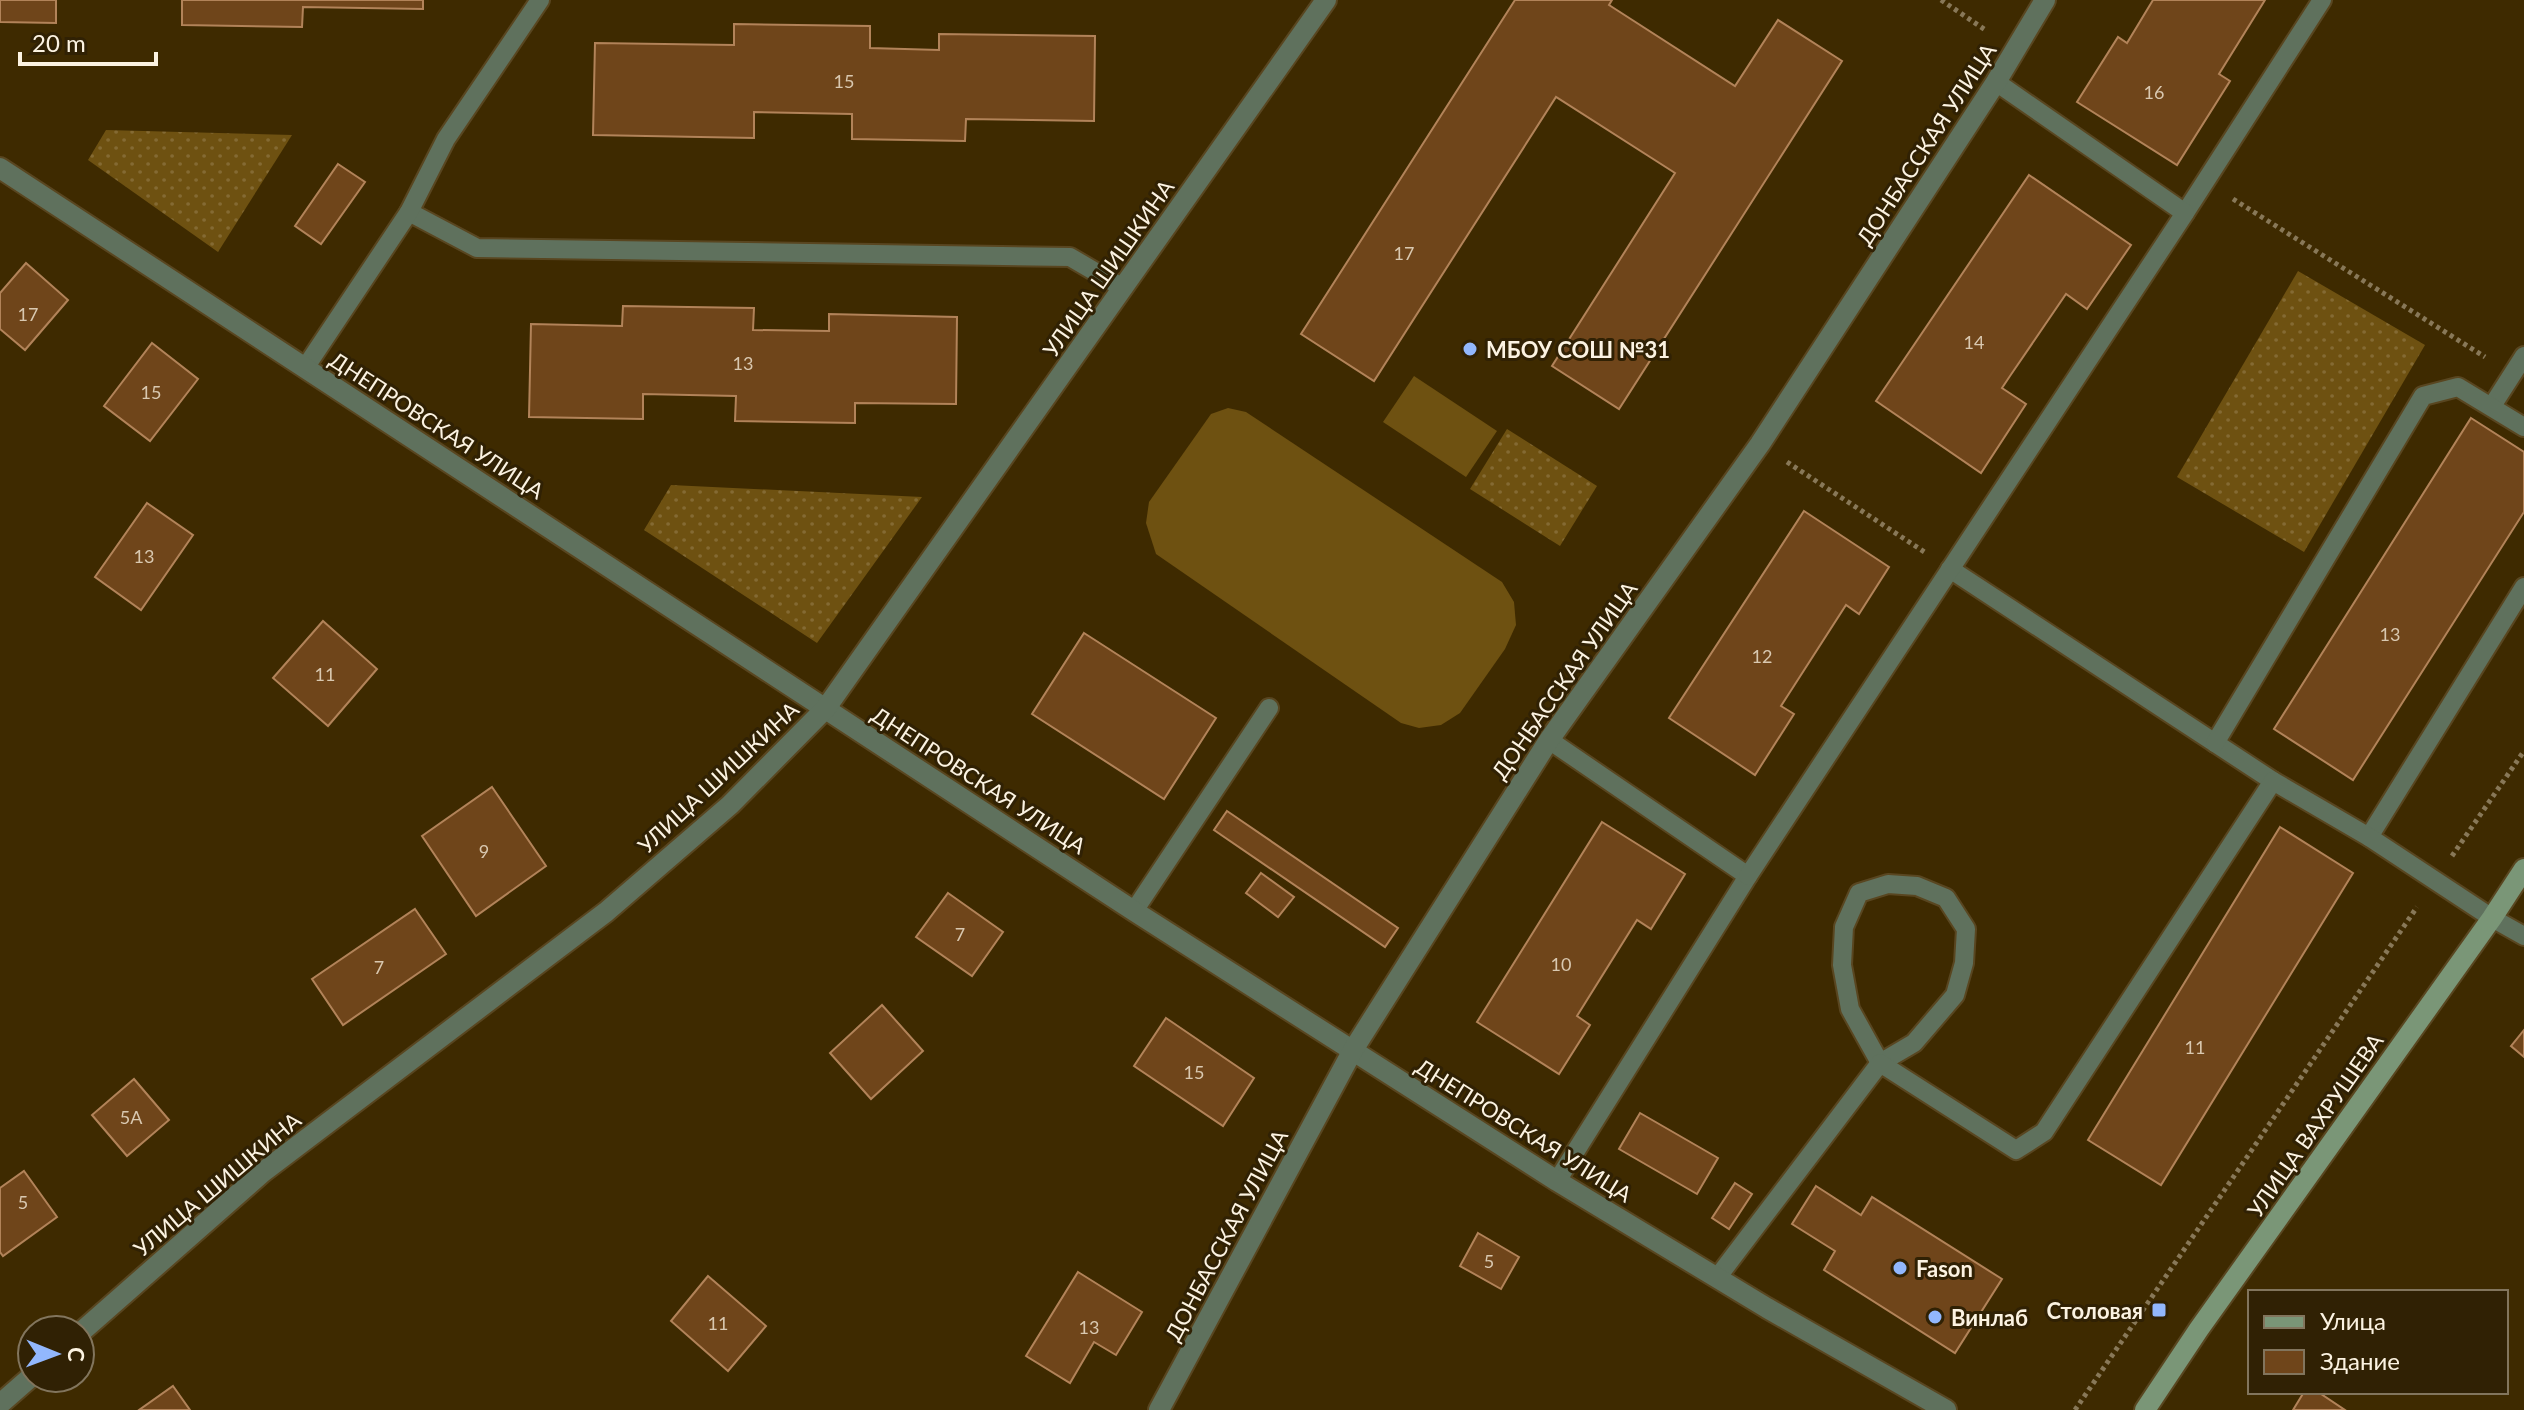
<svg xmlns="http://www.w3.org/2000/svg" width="2524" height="1410" viewBox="0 0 2524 1410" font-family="Lato,sans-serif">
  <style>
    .grass { fill: url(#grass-dots) }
    .pitch { fill: #6e5111 }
    .building { fill: #6f451a; stroke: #b28359; stroke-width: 2 }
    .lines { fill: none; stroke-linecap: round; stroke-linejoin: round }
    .service-casing { stroke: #594620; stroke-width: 22 }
    .minor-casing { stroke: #594620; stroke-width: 24 }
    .secondary-casing { stroke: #594620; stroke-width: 24 }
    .path { stroke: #887858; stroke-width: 5; stroke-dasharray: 4 4; stroke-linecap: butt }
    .service { stroke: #5f715d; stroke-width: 18 }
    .minor { stroke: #5f715d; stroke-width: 20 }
    .secondary { stroke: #7a9677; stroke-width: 20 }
    .poi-dot { fill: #92b7fd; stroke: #302104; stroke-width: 3 }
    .labels { text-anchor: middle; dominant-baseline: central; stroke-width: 6; stroke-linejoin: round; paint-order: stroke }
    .number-label { font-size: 18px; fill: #d9c8b0 }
    .street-label { font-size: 22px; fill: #fcf3e2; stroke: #302104 }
    .poi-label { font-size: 22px; font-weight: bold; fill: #fcf3e2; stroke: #302104; text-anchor: start }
  </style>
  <defs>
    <pattern id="grass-dots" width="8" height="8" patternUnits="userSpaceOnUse" patternTransform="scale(2)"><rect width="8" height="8" fill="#6e5111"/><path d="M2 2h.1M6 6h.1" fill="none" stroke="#846a33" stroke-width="1.8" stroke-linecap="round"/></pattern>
  </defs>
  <rect width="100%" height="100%" fill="#3e2a00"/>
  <!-- grass -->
  <g class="grass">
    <polygon points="106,130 292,135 218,252 88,160"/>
    <polygon points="2298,271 2425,345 2304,552 2177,477"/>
    <polygon points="1507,429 1597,486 1560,546 1470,489"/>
    <polygon points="671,485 922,497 817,643 644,530"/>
  </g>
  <!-- pitch -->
  <g class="pitch">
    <polygon points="1414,376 1497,431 1466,477 1383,422"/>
    <polygon points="1228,408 1246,412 1502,582 1514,602 1516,625 1505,649 1460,713 1441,725 1419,728 1401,723 1156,554 1146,523 1149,502 1211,414"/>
  </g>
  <!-- building -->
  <g class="building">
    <polygon points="0,0 56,0 56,23 0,22"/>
    <polygon points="182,0 423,0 423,9 303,7 302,27 182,25"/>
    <polygon points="1515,0 1612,0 1609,5 1735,86 1778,20 1842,61 1619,409 1552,366 1675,173 1556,97 1374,381 1301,334"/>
    <polygon points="2153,0 2265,0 2219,74 2230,81 2177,165 2077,102 2118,37 2127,43"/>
    <polygon points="734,24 870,26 870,48 939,50 939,34 1095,36 1094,121 966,119 965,141 852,139 852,114 754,112 754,138 593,135 595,43 734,45"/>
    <polygon points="338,164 365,182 321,244 295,226"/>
    <polygon points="2029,175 2131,245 2087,309 2066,294 2010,376 2002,388 2026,404 1981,473 1876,401"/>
    <polygon points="26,263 68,300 25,350 0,329 0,293"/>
    <polygon points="623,306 754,308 753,330 829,331 829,314 957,317 956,404 855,403 855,423 735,421 736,396 643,394 643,419 529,417 531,324 622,326"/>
    <polygon points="152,343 198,379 150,441 104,406"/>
    <polygon points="2471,418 2524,452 2524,512 2353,780 2274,729"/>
    <polygon points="147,503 193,535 141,610 95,577"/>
    <polygon points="1804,511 1889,567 1859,614 1846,605 1790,692 1781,706 1794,714 1755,775 1669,718"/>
    <polygon points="323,621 377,669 328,726 273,678"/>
    <polygon points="1084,633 1216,718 1164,799 1032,714"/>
    <polygon points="492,787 546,866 476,916 422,836"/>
    <polygon points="1227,811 1398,928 1385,947 1214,830"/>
    <polygon points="1602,822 1685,874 1651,929 1637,920 1577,1016 1590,1025 1559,1074 1477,1022"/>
    <polygon points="2280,827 2353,873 2161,1185 2088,1140"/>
    <polygon points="1261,873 1294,897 1278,917 1246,893"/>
    <polygon points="948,893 1003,932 972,976 916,937"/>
    <polygon points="415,909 446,954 343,1025 312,979"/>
    <polygon points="882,1005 923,1051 871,1099 830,1053"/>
    <polygon points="1166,1018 1254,1078 1223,1126 1134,1066"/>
    <polygon points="2524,1030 2524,1057 2511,1046"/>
    <polygon points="134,1079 169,1120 127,1156 92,1115"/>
    <polygon points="1640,1113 1718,1158 1697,1194 1619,1149"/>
    <polygon points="24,1171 57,1217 3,1256 0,1252 0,1188"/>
    <polygon points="1735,1183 1752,1194 1729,1229 1712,1218"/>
    <polygon points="1816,1186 1861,1215 1872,1197 2002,1279 1955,1353 1824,1270 1835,1251 1792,1224"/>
    <polygon points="1478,1233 1519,1257 1501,1289 1460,1266"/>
    <polygon points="1078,1272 1142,1312 1116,1355 1094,1342 1070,1383 1026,1356"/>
    <polygon points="708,1276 766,1326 728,1371 671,1321"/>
    <polygon points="173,1386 190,1410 139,1410"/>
    <polygon points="2304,1392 2318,1392 2345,1410 2293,1410"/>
  </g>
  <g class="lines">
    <!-- service casing -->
    <g class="service-casing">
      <g id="service">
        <polyline points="409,212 477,248 1070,257 1123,288"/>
        <polyline points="2185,213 2322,0"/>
        <polyline points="305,368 409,212 446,139 540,0"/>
        <polyline points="2492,406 2524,356"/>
        <polyline points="1950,569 2273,781"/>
        <polyline points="1549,740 1748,876 1557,1181"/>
        <polyline points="2215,743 2423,396 2458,387 2524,427"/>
        <polyline points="2369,837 2524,587"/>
        <polyline points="1748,876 2185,213 1996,82"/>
        <polygon points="1888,884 1917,886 1946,898 1966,929 1964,963 1955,995 1914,1043 1880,1063 1850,1009 1842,965 1844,927 1859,893"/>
        <polyline points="1134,911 1269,708"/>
        <polyline points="1717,1278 1880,1063 2016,1150 2044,1132 2273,781 2369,837 2492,918 2524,936"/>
      </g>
    </g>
    <!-- minor casing -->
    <g class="minor-casing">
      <g id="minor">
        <polyline points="0,168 1134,911 1557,1181 1767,1308 1946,1410"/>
        <polyline points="80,1333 263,1172 606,912 730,805 826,708 1326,0"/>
        <polyline points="0,1404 32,1376"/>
        <polyline points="1159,1410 1353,1050 1549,740 1760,444 1996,82 2045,0"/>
      </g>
    </g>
    <!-- secondary casing -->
    <g class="secondary-casing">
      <polyline id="secondary" points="2145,1410 2199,1329 2492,918 2524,869"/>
    </g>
    <!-- path -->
    <g class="path">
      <polyline points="1941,0 1987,31"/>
      <polyline points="2233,199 2485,357"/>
      <polyline points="1787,462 1926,553"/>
      <polyline points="2452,856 2524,751"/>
      <polyline points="2075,1410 2417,907"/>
    </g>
    <!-- service -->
    <use href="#service" class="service"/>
    <!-- minor -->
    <use href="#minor" class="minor"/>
    <!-- secondary -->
    <use href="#secondary" class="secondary"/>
  </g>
  <!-- markers -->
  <g class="poi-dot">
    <circle cx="1470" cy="349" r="8"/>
    <circle cx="1900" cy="1268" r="8"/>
    <rect x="2151" y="1302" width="16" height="16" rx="4"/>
    <circle cx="1935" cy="1317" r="8"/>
  </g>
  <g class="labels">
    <!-- number labels -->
    <g class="number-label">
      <text x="844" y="81">15</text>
      <text x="2154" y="92">16</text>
      <text x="1404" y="253">17</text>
      <text x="28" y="314">17</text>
      <text x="1974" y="342">14</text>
      <text x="743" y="363">13</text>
      <text x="151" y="392">15</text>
      <text x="144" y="556">13</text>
      <text x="2390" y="634">13</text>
      <text x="1762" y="656">12</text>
      <text x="325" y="674">11</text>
      <text x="484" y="851">9</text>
      <text x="960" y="934">7</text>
      <text x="1561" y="964">10</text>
      <text x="379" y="967">7</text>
      <text x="2195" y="1047">11</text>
      <text x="1194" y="1072">15</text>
      <text x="131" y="1117">5А</text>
      <text x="23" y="1202">5</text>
      <text x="1489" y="1261">5</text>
      <text x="718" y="1323">11</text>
      <text x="1089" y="1327">13</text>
    </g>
    <!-- street labels -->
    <g class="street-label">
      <text transform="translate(1926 144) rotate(-57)">ДОНБАССКАЯ УЛИЦА</text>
      <text transform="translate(1108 268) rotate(-55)">УЛИЦА ШИШКИНА</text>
      <text transform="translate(437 425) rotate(33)">ДНЕПРОВСКАЯ УЛИЦА</text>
      <text transform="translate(1564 680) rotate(-55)">ДОНБАССКАЯ УЛИЦА</text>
      <text transform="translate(718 777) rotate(-43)">УЛИЦА ШИШКИНА</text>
      <text transform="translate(979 780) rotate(33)">ДНЕПРОВСКАЯ УЛИЦА</text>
      <text transform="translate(2315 1125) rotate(-55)">УЛИЦА ВАХРУШЕВА</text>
      <text transform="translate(1524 1130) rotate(32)">ДНЕПРОВСКАЯ УЛИЦА</text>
      <text transform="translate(217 1184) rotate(-40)">УЛИЦА ШИШКИНА</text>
      <text transform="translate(1226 1235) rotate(-62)">ДОНБАССКАЯ УЛИЦА</text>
    </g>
    <!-- poi labels -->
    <g class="poi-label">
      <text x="1486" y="349">МБОУ СОШ №31</text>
      <text x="1916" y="1268">Fason</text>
      <text x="2143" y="1310" text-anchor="end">Столовая</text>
      <text x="1951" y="1317">Винлаб</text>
    </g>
  </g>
  <!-- legend -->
  <rect x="2248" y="1290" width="260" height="104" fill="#302104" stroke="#82755d" stroke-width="2"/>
  <rect x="2264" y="1316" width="40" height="12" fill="#7a9677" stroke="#82755d" stroke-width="2"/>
  <text x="2320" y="1330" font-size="24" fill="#fcf3e2">Улица</text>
  <rect x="2264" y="1350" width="40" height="24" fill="#6f451a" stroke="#82755d" stroke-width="2"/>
  <text x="2320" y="1370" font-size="24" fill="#fcf3e2">Здание</text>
  <!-- north arrow -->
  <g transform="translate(56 1354) rotate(91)"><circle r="38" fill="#302104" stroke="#82755d" stroke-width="2"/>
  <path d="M0-6L14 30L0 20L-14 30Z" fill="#92b7fd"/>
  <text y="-12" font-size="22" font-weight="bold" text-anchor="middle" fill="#fcf3e2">С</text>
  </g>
  <!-- scale -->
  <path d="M20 52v12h136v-12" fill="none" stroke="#fcf3e2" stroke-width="4"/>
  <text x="32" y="52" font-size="24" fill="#fcf3e2" stroke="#302104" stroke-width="6" paint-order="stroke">20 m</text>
</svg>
